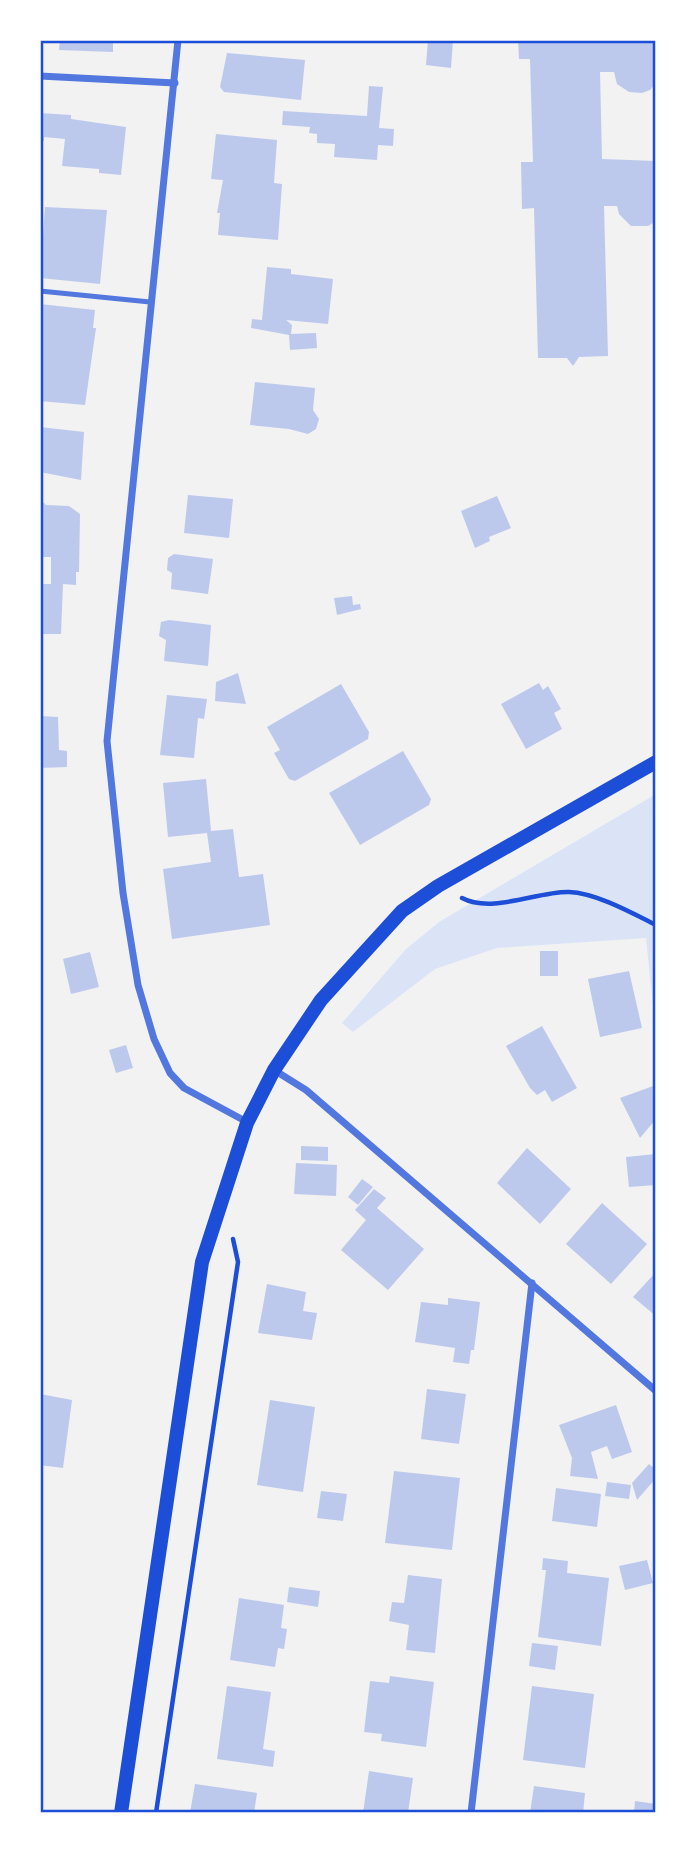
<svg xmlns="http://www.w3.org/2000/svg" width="696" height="1853" viewBox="0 0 696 1853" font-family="'DM Sans',sans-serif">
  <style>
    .green { fill: #dbe4f7 }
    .building { fill: #bdc9ec }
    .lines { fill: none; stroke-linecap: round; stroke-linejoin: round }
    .path { stroke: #1d4ed8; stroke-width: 4.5 }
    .service { stroke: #5277de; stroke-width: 5 }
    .minor { stroke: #5277de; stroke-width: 7 }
    .secondary { stroke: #1d4ed8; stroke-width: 14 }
    .neatline { fill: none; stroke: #1d4ed8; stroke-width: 2.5 }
  </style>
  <rect width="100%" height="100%" fill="#f2f2f2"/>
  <!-- green -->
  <polygon class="green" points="656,794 656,1036 646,938 497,948 435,969 353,1032 342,1023 406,949 439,922"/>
  <!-- building -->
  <g class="building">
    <polygon points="60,40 113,40 113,52 59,50"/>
    <polygon points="428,40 453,40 451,68 426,65"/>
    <polygon points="518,40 656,40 656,83 650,90 642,93 629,92 617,84 614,72 600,72 602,159 656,161 656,221 648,226 631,226 619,214 617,206 604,206 608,356 579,357 573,366 567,358 538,358 534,208 522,209 521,162 533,162 530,59 519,59"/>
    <polygon points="227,53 305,60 301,100 224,92 220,87"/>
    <polygon points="369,86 383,87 379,128 394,129 393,146 378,145 377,160 334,157 335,144 317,143 317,134 309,133 310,127 282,125 283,111 367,116"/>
    <polygon points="40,113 71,115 71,119 126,127 121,175 99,173 99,169 62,166 65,139 44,137 44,141 40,140"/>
    <polygon points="216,134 277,140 274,183 282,184 278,240 218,235 220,213 217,213 223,180 211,179"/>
    <polygon points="45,207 107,210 100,284 40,278"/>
    <polygon points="267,267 291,269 291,274 333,279 328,324 286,320 292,325 291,334 316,333 317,348 290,350 289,335 251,328 252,319 262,320"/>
    <polygon points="40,304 95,310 93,328 96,328 85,405 40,401"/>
    <polygon points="255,382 315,388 313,410 319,419 316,429 308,434 289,429 250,425"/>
    <polygon points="40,427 84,432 81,480 40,472"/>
    <polygon points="188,495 233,499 229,538 184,533"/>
    <polygon points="497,496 511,528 489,537 490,541 475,548 461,511"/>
    <polygon points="40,499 46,505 69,506 80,514 79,572 76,572 76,585 63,584 61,634 40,634 40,584 51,584 51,557 40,557"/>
    <polygon points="174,554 213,559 208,594 171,589 172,573 167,570 168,558"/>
    <polygon points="352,596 353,605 360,604 361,609 337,615 334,598"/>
    <polygon points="169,620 211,625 208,666 164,661 166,640 159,636 161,622"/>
    <polygon points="238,673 246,704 215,701 216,682"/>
    <polygon points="539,683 543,690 548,686 561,709 554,713 562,729 526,749 501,704"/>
    <polygon points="341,684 369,732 368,739 295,781 289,779 274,753 280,750 267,727"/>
    <polygon points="167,695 207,699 204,719 198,718 194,758 160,755"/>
    <polygon points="40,716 58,717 59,750 67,751 67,767 40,768"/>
    <polygon points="403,751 431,799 429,805 360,845 329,793"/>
    <polygon points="206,779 211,831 233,829 239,877 263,874 270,925 172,939 163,869 211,862 207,833 168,837 163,783"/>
    <rect x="540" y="951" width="18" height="25"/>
    <polygon points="90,952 99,987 71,994 63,959"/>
    <polygon points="629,971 642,1028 600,1037 588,979"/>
    <polygon points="542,1026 577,1088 552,1102 545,1090 537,1095 530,1088 506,1046"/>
    <polygon points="126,1045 133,1068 116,1073 109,1050"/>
    <polygon points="656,1085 656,1119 640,1138 620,1098"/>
    <polygon points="301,1146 328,1147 328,1161 301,1160"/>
    <polygon points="527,1148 571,1189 540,1224 497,1183"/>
    <polygon points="656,1154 656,1185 629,1187 626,1157"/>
    <polygon points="296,1163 337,1165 336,1196 294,1194"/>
    <polygon points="362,1179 373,1187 358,1205 348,1197"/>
    <polygon points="374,1189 386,1198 377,1208 424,1249 388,1290 341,1250 366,1220 355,1210"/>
    <polygon points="602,1203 647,1244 611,1284 566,1244"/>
    <polygon points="656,1272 656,1316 633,1297"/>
    <polygon points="267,1284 306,1292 303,1311 317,1313 312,1340 258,1333"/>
    <polygon points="448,1298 480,1302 474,1350 471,1350 469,1364 453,1362 455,1348 415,1342 421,1302 448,1305"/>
    <polygon points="427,1389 466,1394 459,1444 421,1439"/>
    <polygon points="40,1394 72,1400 63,1468 40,1465"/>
    <polygon points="270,1400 315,1407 303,1492 257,1485"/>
    <polygon points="616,1405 632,1452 612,1459 607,1446 591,1452 598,1479 570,1476 572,1458 559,1425"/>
    <polygon points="649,1464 656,1470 656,1478 637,1500 632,1483"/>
    <polygon points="394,1471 460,1478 452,1550 385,1543"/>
    <polygon points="607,1482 631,1485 629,1499 605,1496"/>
    <polygon points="556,1488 601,1494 597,1527 552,1521"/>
    <polygon points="321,1491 347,1494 343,1521 317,1518"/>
    <polygon points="543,1558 568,1561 567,1573 609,1578 601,1646 538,1637 546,1570 542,1570"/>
    <polygon points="647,1560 653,1583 625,1590 619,1566"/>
    <polygon points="408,1575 442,1579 435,1653 406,1650 409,1625 389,1621 392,1602 404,1603"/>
    <polygon points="289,1587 320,1591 318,1607 287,1602"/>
    <polygon points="239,1598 284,1605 281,1628 287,1629 284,1649 278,1648 275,1667 230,1660"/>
    <polygon points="532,1643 558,1646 555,1670 529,1666"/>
    <polygon points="390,1676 434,1682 426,1747 381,1741 382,1734 364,1732 370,1681 389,1683"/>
    <polygon points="227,1686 271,1692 263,1749 275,1751 273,1767 217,1759"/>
    <polygon points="532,1686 594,1694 585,1768 523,1760"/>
    <polygon points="369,1771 413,1778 408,1813 363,1813"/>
    <polygon points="195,1784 257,1793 254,1813 190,1813"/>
    <polygon points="534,1786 585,1793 583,1813 530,1813"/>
    <polygon points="635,1801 656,1804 656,1813 634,1813"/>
  </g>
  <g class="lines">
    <!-- path -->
    <g class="path">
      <path d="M462 898C492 914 538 891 569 892 596 893 632 913 656 925"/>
      <polyline points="156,1813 238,1262 233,1239"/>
    </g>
    <!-- service -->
    <polyline class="service" points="40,291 150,302"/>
    <!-- minor -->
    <g class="minor">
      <polyline points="178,40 107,741 123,893 138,985 154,1039 170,1073 184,1088 247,1122"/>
      <polyline points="40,76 175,83"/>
      <polyline points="274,1070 306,1090 656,1391"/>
      <polyline points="471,1813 532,1283"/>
    </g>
    <!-- secondary -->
    <polyline class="secondary" points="121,1813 202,1262 247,1123 274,1070 321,1000 402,911 438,886 656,762"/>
  </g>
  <!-- border -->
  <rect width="696" height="1853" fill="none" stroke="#ffffff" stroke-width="84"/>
  <rect x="42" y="42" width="612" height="1769" class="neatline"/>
</svg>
